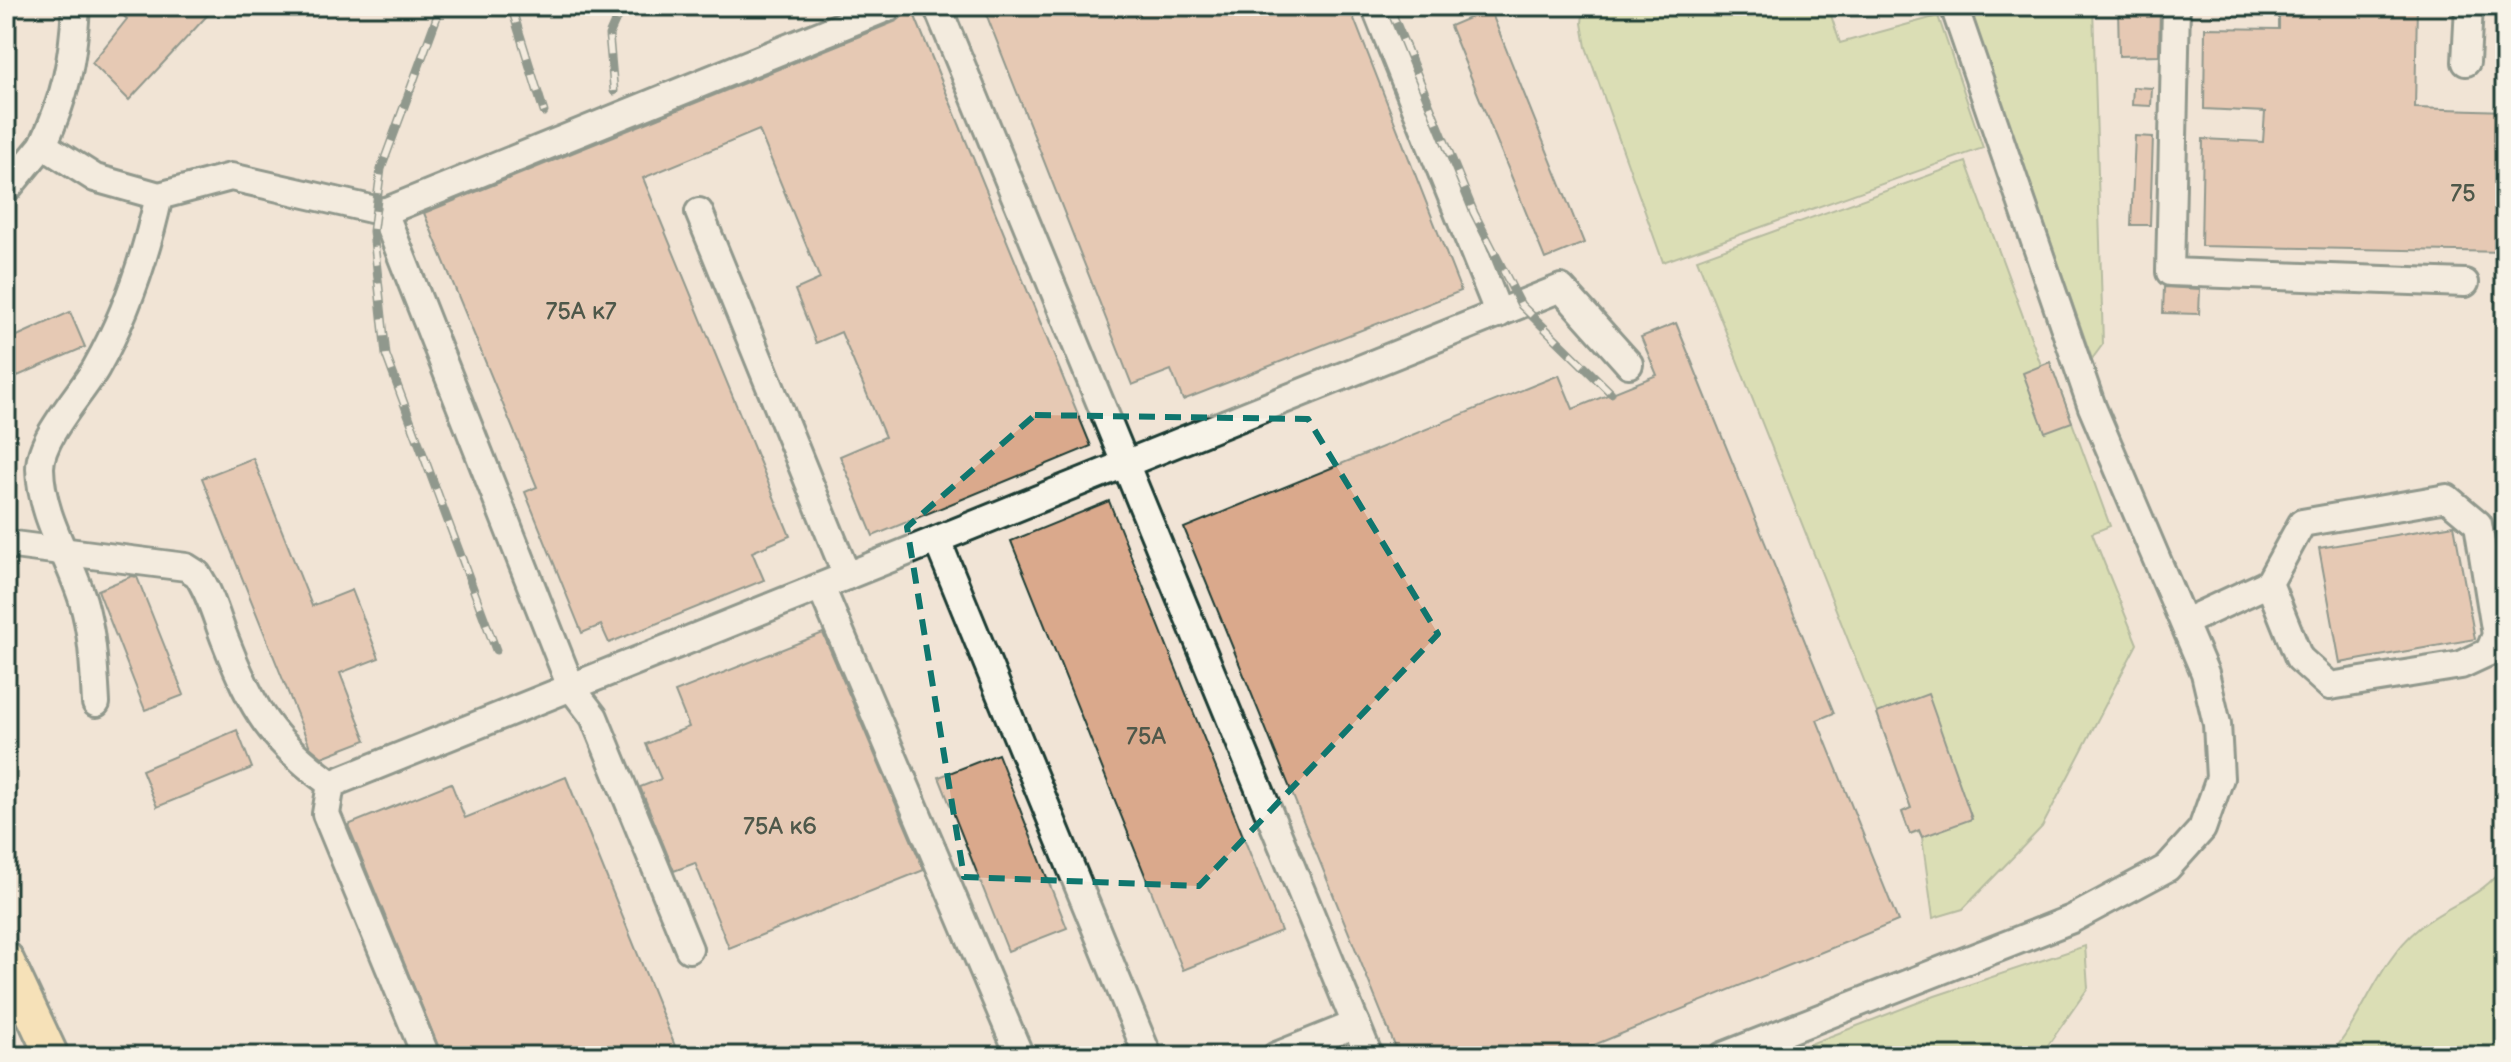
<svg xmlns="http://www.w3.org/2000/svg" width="2511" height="1062" viewBox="0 0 2511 1062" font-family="'Balsamiq Sans',sans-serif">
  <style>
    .green { fill: #c2d88e; stroke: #708a61; stroke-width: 2 }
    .building { fill: #daa98c; stroke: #1f3d34; stroke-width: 2 }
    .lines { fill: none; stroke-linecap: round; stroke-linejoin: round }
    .minor-casing { stroke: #1f3d34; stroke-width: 32 }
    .major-casing { stroke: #1f3d34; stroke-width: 38 }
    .minor { stroke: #f7f3e8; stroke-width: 26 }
    .major { stroke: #fdde96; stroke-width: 32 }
    .rail-casing { stroke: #1f3d34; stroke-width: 9 }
    .rail { stroke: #f7f3e8; stroke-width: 6; stroke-dasharray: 18; stroke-linecap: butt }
    .marked { fill: none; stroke: #0f766e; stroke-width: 6; stroke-dasharray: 16 10; stroke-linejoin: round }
    .labels { text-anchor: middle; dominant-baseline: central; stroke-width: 6; stroke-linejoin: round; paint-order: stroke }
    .number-label { font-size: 24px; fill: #4e584a }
  </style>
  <rect width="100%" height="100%" fill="#f1e4d6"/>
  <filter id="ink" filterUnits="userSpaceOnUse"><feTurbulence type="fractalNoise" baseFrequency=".0125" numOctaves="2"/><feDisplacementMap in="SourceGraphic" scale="16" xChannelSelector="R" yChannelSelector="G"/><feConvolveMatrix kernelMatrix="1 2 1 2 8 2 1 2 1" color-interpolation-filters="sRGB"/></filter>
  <g filter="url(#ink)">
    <!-- green -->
    <g class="green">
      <polygon points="1584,6 1828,6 1840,43 1938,16 1983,148 1663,262 1586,47 1582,23"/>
      <polygon points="1968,6 2093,6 2103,344 2092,359"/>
      <polygon points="1966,162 2041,365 2050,362 2110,526 2092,533 2137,644 2042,827 1963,909 1933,918 1922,837 1919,831 1910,834 1902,812 1911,808 1877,713 1697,259"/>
      <path d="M2505 863V1056H2329C2364 1018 2377 963 2418 929 2447 904 2486 897 2505 863Z"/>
      <polygon points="2085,946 2088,988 2046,1048 2028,1056 1779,1056 1935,996"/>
    </g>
    <!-- building -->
    <g class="building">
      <polygon points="112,6 216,6 129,100 92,63 127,19"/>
      <polygon points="983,6 1349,6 1461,291 1183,400 1171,370 1132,385"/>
      <polygon points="2118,6 2160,6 2159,55 2119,56"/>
      <polygon points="2279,6 2417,6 2415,108 2505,111 2505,252 2201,246 2203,139 2263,142 2265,112 2204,109 2205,28 2279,29"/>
      <polygon points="912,9 1091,446 873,536 840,456 885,437 841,332 816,343 795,290 820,279 759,130 643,178 790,536 752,552 764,580 609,643 601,625 582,633 525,492 537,487 424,213 897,21"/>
      <polygon points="1490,9 1584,243 1545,259 1450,26"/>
      <polygon points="2133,87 2152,88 2151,106 2132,105"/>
      <polygon points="2135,136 2153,137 2150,225 2131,225"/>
      <polygon points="2164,287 2200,289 2199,314 2163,313"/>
      <polygon points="70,312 85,347 6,381 6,341"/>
      <polygon points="1676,323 1834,713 1817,720 1898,921 1567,1056 1399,1056 1184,528 1559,375 1573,409 1657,375 1641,337"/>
      <polygon points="2050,362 2072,422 2045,432 2023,373"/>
      <polygon points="253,458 312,606 352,590 379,658 340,673 366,740 322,757 310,747 202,478"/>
      <polygon points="1109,501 1281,931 1183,970 1011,541"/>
      <polygon points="2454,525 2475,639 2340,663 2319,548"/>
      <polygon points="132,576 137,577 184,695 145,710 98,590"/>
      <polygon points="823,633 924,870 729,948 695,863 674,871 640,787 661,779 646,744 689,727 675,692"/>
      <polygon points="1928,694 1972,819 1922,837 1919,830 1910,834 1902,812 1911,808 1877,713"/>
      <polygon points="237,730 252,768 157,807 142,770"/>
      <polygon points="998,754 1067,928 1008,951 939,777"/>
      <polygon points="566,777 679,1056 442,1056 348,825 451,783 465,818"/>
    </g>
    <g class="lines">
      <!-- minor casing -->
      <g class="minor-casing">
        <g id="minor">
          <polyline points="937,6 1369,1056"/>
          <polyline points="1375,6 1499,314"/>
          <polyline points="2176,6 2170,272 2465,283"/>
          <polyline points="2466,62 2469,6"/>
          <path d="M43 145C66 95 73 61 76 6"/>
          <polyline points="6,190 43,145 95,178 159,196 231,177 384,212"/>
          <polyline points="699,212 847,576"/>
          <polyline points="937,540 1148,1056"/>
          <path d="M6 544 186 567 197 574C211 594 217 620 226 642 253 711 271 740 331 784"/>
          <polyline points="821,587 1020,1056"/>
          <polyline points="2185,622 2269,583 2302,523 2447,498 2478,524 2496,635 2489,652 2461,665 2330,686 2299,658 2269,583"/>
          <path d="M96 703C94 668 93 635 83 601 69 556 41 517 40 468 40 437 81 394 96 368 126 315 146 255 159 196"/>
          <polyline points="689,949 594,717 571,687 384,212 891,6"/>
          <polyline points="426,1056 326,814 331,784 1561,288 1629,364"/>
          <polyline points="1276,1056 1356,1024"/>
          <polyline points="1723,1056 2072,919 2167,868 2202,829 2220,778 2217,724 2205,673 2092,407 1954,6"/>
        </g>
      </g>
      <!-- major casing -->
      <g class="major-casing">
        <polyline id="major" points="6,958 52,1056"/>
      </g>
      <!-- minor -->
      <use href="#minor" class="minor"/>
      <!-- major -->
      <use href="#major" class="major"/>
      <!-- rail casing -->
      <g class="rail-casing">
        <g id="rail">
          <polyline points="441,6 381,169 373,231 386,355 496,650"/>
          <polyline points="511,6 544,112"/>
          <polyline points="1389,6 1474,213 1521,305 1611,393"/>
          <polyline points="614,91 609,35 622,6"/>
        </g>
      </g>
      <!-- rail -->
      <use href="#rail" class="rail"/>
    </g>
  </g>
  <!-- marked area -->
  <path d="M0 0H2511V1062H0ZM1035 415 1308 419 1438 634 1199 886 964 877 907 527Z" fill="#f1e4d6" fill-opacity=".55" fill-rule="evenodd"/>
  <path class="marked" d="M1035 415 1308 419 1438 634 1199 886 964 877 907 527Z"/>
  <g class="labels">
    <!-- number labels -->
    <g class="number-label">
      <text x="2463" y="193">75</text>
      <text x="581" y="311">75А к7</text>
      <text x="1146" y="736">75А</text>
      <text x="780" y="826">75А к6</text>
    </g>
  </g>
  <!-- margin -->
  <rect width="2511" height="1062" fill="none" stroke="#f7f3e8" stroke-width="32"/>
  <rect x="16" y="16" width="2479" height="1030" fill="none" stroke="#1f3d34" stroke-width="3" filter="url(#ink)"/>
</svg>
